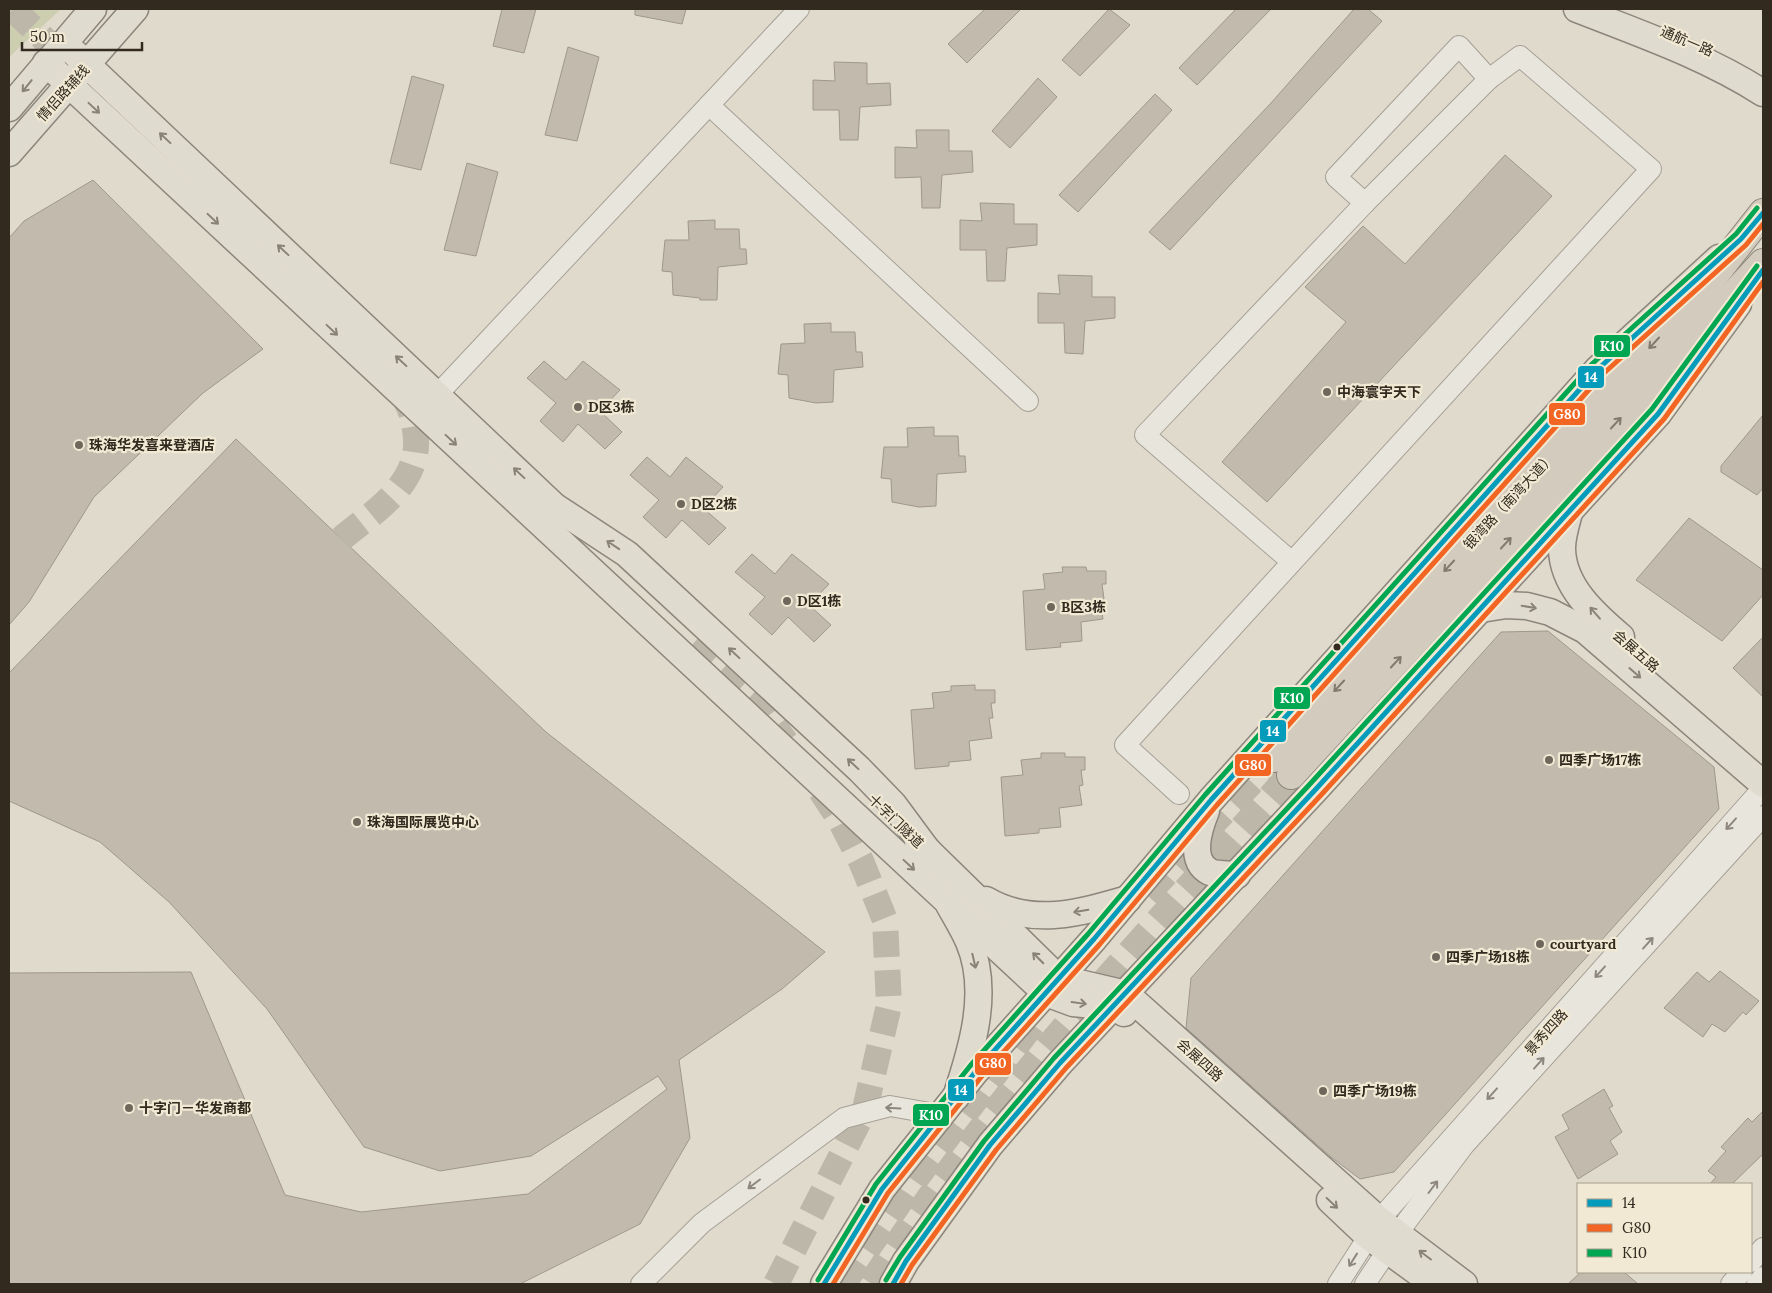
<svg xmlns="http://www.w3.org/2000/svg" width="1772" height="1293" viewBox="0 0 1772 1293" font-family="Lora,'Noto Sans SC',serif">
  <style>
    .green { fill: #cdceb0 }
    .building { fill: #c3baae; stroke: #a0978c }
    .lines { fill: none; stroke-linecap: round; stroke-linejoin: round }
    .major-tunnel { stroke: #bdb7a9; stroke-width: 26; stroke-dasharray: 26 13; stroke-linecap: butt }
    .highway-tunnel { stroke: #bdb7a9; stroke-width: 28; stroke-dasharray: 28 14; stroke-linecap: butt }
    .minor-casing { stroke: #a5a096; stroke-width: 22 }
    .major-casing { stroke: #8b857c; stroke-width: 29 }
    .highway-casing { stroke: #8b857c; stroke-width: 30 }
    .minor { stroke: #e8e5dd; stroke-width: 20 }
    .major { stroke: #e0dbcf; stroke-width: 26 }
    .highway { stroke: #d3cbbd; stroke-width: 28 }
    .bus-1-casing { stroke: #f1e9d3; stroke-width: 9 }
    .bus-2-casing { stroke: #f1e9d3; stroke-width: 9 }
    .bus-3-casing { stroke: #f1e9d3; stroke-width: 9 }
    .bus-1 { stroke: #059cbc; stroke-width: 5 }
    .bus-2 { stroke: #f26522; stroke-width: 5 }
    .bus-3 { stroke: #00a651; stroke-width: 5 }
    .oneway { stroke: #898277 }
    .oneway2 { stroke: #827a6e }
    .oneway3 { stroke: #8d877e }
    .poi-dot { fill: #6f675c; stroke: #f1e9d3; stroke-width: 2 }
    .bus-dot { fill: #32291f; stroke: #f1e9d3; stroke-width: 2 }
    .labels { text-anchor: middle; dominant-baseline: central; stroke-width: 4.5; stroke-linejoin: round; paint-order: stroke }
    .street-label { font-size: 14px; fill: #32291f; stroke: #f1e9d3 }
    .poi-label { font-size: 14px; font-weight: bold; fill: #32291f; stroke: #f1e9d3; text-anchor: start }
    .line-badge { stroke: #f1e9d3; stroke-width: 2 }
    .badge-label { font-size: 14px; text-anchor: middle; font-weight: bold; fill: #fff }
  </style>
  <rect width="100%" height="100%" fill="#e0dacc"/>
  <!-- green -->
  <polygon class="green" points="9,9 61,9 9,57"/>
  <!-- building -->
  <g class="building">
    <polygon points="502,9 536,9 524,53 493,46"/>
    <polygon points="635,9 686,9 682,24 635,15"/>
    <polygon points="985,9 1021,9 967,63 948,44"/>
    <polygon points="1109,9 1130,25 1080,76 1062,60"/>
    <polygon points="1236,9 1271,9 1197,85 1179,68"/>
    <polygon points="1354,9 1368,9 1382,21 1170,250 1149,232 1271,103"/>
    <polygon points="568,47 599,57 577,141 545,135"/>
    <polygon points="834,62 867,63 867,84 890,83 891,105 860,107 858,140 840,140 839,110 813,110 813,80 835,81"/>
    <polygon points="412,76 444,85 421,170 390,163"/>
    <polygon points="1038,78 1057,97 1010,148 992,131"/>
    <polygon points="1155,94 1172,110 1078,212 1059,195"/>
    <polygon points="916,130 949,130 949,151 972,151 973,172 942,175 940,208 922,208 921,177 895,178 895,147 917,148"/>
    <polygon points="1505,155 1552,196 1267,502 1222,462 1346,322 1305,287 1363,226 1405,264"/>
    <polygon points="467,163 498,172 476,256 444,250"/>
    <polygon points="93,180 263,349 203,393 94,497 29,602 9,625 9,238 24,221"/>
    <polygon points="980,203 1014,204 1014,224 1037,224 1037,245 1007,248 1005,281 987,281 986,250 960,250 960,220 982,221"/>
    <polygon points="715,220 715,229 739,229 740,249 746,249 747,264 718,267 717,300 700,300 700,298 673,295 672,272 662,271 665,240 689,240 688,221"/>
    <polygon points="1058,275 1092,276 1092,297 1115,297 1115,318 1085,321 1083,354 1065,353 1064,323 1038,323 1038,293 1060,294"/>
    <polygon points="831,323 831,332 855,332 856,352 862,352 863,367 834,370 833,402 816,403 789,398 788,375 778,374 781,344 805,343 804,324"/>
    <polygon points="544,361 566,380 583,361 620,390 600,411 622,432 605,449 578,424 563,442 540,421 556,403 527,378"/>
    <polygon points="1763,415 1763,488 1757,495 1721,472 1721,466"/>
    <polygon points="934,427 934,436 958,436 959,456 965,456 966,472 937,474 936,506 919,507 892,502 891,479 881,478 884,447 908,447 907,428"/>
    <polygon points="236,439 546,732 825,952 782,989 679,1060 690,1138 640,1224 520,1284 9,1284 9,973 191,972 285,1195 361,1212 528,1194 667,1089 658,1076 531,1156 440,1171 364,1147 267,1009 169,902 100,842 9,801 9,673"/>
    <polygon points="647,457 670,477 686,457 723,487 703,508 726,528 709,545 682,520 666,538 643,517 659,500 630,475"/>
    <polygon points="1689,518 1763,570 1763,595 1722,641 1636,580"/>
    <polygon points="752,554 775,574 792,554 829,584 809,605 831,625 814,642 788,617 772,635 749,614 765,597 735,572"/>
    <polygon points="1062,567 1086,567 1087,571 1106,571 1106,584 1102,584 1104,599 1100,600 1103,619 1081,622 1082,641 1060,643 1061,647 1026,650 1023,591 1045,589 1043,574 1063,572"/>
    <polygon points="1548,631 1714,767 1719,809 1394,1172 1360,1179 1331,1157 1186,1028 1191,978 1501,632"/>
    <polygon points="1763,637 1763,697 1733,668"/>
    <polygon points="975,685 975,690 995,690 995,703 991,703 993,718 989,718 992,738 969,741 971,760 949,762 949,766 915,769 911,710 934,708 932,693 951,691 951,686"/>
    <polygon points="1041,753 1065,753 1065,757 1085,757 1085,770 1081,770 1083,785 1079,786 1082,805 1059,808 1061,827 1039,829 1039,833 1005,836 1001,777 1023,775 1021,760 1041,758"/>
    <polygon points="1720,971 1759,1001 1746,1015 1743,1012 1725,1032 1712,1024 1703,1037 1664,1008 1697,972 1709,982"/>
    <polygon points="1604,1089 1613,1106 1609,1108 1622,1132 1610,1141 1618,1154 1578,1179 1555,1137 1569,1129 1562,1115"/>
    <polygon points="1763,1111 1763,1154 1732,1184 1710,1184 1716,1177 1708,1171 1726,1151 1721,1147 1748,1118 1752,1122"/>
    <polygon points="1581,1272 1624,1272 1638,1284 1568,1284"/>
  </g>
  <g class="lines">
    <!-- major-tunnel -->
    <g class="major-tunnel">
      <polyline points="13,9 73,67"/>
      <path d="M341 539C376 510 424 482 415 430 413 415 409 404 400 391"/>
      <polyline points="691,646 762,710 786,742"/>
      <polyline points="776,1284 865,1109 889,1005 885,920 861,861 840,820 819,788"/>
    </g>
    <!-- highway-tunnel -->
    <g class="highway-tunnel">
      <polyline points="1146,894 1273,758"/>
      <polyline points="842,1284 916,1177 1033,1022"/>
      <path d="M872 1284C990 1098 1145 938 1291 775"/>
    </g>
    <!-- minor casing -->
    <g class="minor-casing">
      <g id="minor">
        <polyline points="709,105 1028,401"/>
        <polyline points="1365,203 1336,177 1459,46 1489,79"/>
        <polyline points="437,395 799,9"/>
        <polyline points="1179,794 1125,745 1651,169 1520,56 1489,79 1365,203 1145,435 1292,562"/>
        <polyline points="1751,1262 1763,1248"/>
        <polyline points="641,1284 702,1223 844,1118 890,1106 941,1115"/>
        <polyline points="1338,1284 1379,1220 1763,788"/>
        <polyline points="1365,1284 1407,1221 1465,1144 1763,816"/>
        <polyline points="1731,1284 1742,1272"/>
        <polyline points="1757,1284 1763,1277"/>
      </g>
    </g>
    <!-- major casing -->
    <g class="major-casing">
      <g id="major">
        <path d="M1577 9C1641 34 1705 56 1763 93"/>
        <polyline points="64,43 554,506 627,554 859,769 893,804 930,854"/>
        <path d="M46 63 947 901C954 914 963 928 969 942 990 991 972 1049 956 1097"/>
        <polyline points="9,108 93,9"/>
        <polyline points="9,153 135,9"/>
        <path d="M1569 513C1566 524 1562 537 1562 548 1562 586 1595 615 1621 637"/>
        <polyline points="1481,609 1506,605 1527,606 1550,612 1585,630 1763,784"/>
        <path d="M1206 811C1199 828 1188 861 1210 872 1217 875 1229 874 1237 875"/>
        <polyline points="918,841 1058,978 1126,994 1379,1220 1464,1284"/>
        <path d="M986 900C1032 927 1080 913 1128 899"/>
        <polyline points="962,915 1046,993 1073,1003 1114,1007 1124,1013"/>
        <polyline points="1330,1200 1368,1236 1434,1284"/>
        <polyline points="824,1284 882,1189 976,1071 1094,939 1211,800 1598,369 1719,258"/>
        <polyline points="893,1284 906,1261 990,1145 1060,1063 1316,789 1658,414 1738,304"/>
      </g>
    </g>
    <!-- highway casing -->
    <g class="highway-casing">
      <g id="highway">
        <polyline points="1273,758 1701,292 1763,213"/>
        <polyline points="1291,775 1763,263"/>
      </g>
    </g>
    <!-- minor -->
    <use href="#minor" class="minor"/>
    <!-- major -->
    <use href="#major" class="major"/>
    <!-- highway -->
    <use href="#highway" class="highway"/>
    <!-- bus-1 casing -->
    <g class="bus-1-casing">
      <g id="bus-1">
        <polyline points="824,1284 882,1189 976,1071 1094,939 1211,800 1598,369 1741,239 1763,213"/>
        <polyline points="893,1284 906,1261 990,1145 1060,1063 1316,789 1658,414 1763,270"/>
      </g>
    </g>
    <!-- bus-2 casing -->
    <g class="bus-2-casing">
      <g id="bus-2">
        <polyline points="833,1284 888,1193 982,1076 1100,944 1217,805 1603,374 1746,245 1763,224"/>
        <polyline points="901,1284 912,1265 996,1150 1066,1068 1322,794 1664,419 1763,282"/>
      </g>
    </g>
    <!-- bus-3 casing -->
    <g class="bus-3-casing">
      <g id="bus-3">
        <polyline points="818,1280 876,1184 970,1066 1088,934 1205,795 1592,364 1736,234 1757,208"/>
        <polyline points="886,1280 900,1257 984,1141 1054,1058 1310,784 1652,409 1757,266"/>
      </g>
    </g>
    <!-- bus-1 -->
    <use href="#bus-1" class="bus-1"/>
    <!-- bus-2 -->
    <use href="#bus-2" class="bus-2"/>
    <!-- bus-3 -->
    <use href="#bus-3" class="bus-3"/>
  </g>
  <!-- one-way arrows -->
  <defs><path id="oneway-shaft" d="M-6 0H5M1.5-3L5.5 0L1.5 3" fill="none" stroke-width="1.6" stroke-linecap="round" stroke-linejoin="round" transform="scale(1.25)"/></defs>
  <g class="oneway">
    <use href="#oneway-shaft" transform="translate(27 86) rotate(129)"/>
    <use href="#oneway-shaft" transform="translate(94 108) rotate(43)"/>
    <use href="#oneway-shaft" transform="translate(165 138) rotate(-137)"/>
    <use href="#oneway-shaft" transform="translate(213 219) rotate(43)"/>
    <use href="#oneway-shaft" transform="translate(283 250) rotate(-137)"/>
    <use href="#oneway-shaft" transform="translate(332 330) rotate(43)"/>
    <use href="#oneway-shaft" transform="translate(401 361) rotate(-137)"/>
    <use href="#oneway-shaft" transform="translate(451 440) rotate(43)"/>
    <use href="#oneway-shaft" transform="translate(519 473) rotate(-137)"/>
    <use href="#oneway-shaft" transform="translate(613 545) rotate(-146)"/>
    <use href="#oneway-shaft" transform="translate(1529 607) rotate(10)"/>
    <use href="#oneway-shaft" transform="translate(1595 613) rotate(-131)"/>
    <use href="#oneway-shaft" transform="translate(734 653) rotate(-137)"/>
    <use href="#oneway-shaft" transform="translate(1635 673) rotate(41)"/>
    <use href="#oneway-shaft" transform="translate(853 764) rotate(-137)"/>
    <use href="#oneway-shaft" transform="translate(909 865) rotate(43)"/>
    <use href="#oneway-shaft" transform="translate(1081 911) rotate(170)"/>
    <use href="#oneway-shaft" transform="translate(1038 958) rotate(-135)"/>
    <use href="#oneway-shaft" transform="translate(974 961) rotate(77)"/>
    <use href="#oneway-shaft" transform="translate(1079 1003) rotate(8)"/>
    <use href="#oneway-shaft" transform="translate(1332 1203) rotate(43)"/>
    <use href="#oneway-shaft" transform="translate(1425 1255) rotate(-143)"/>
  </g>
  <g class="oneway2">
    <use href="#oneway-shaft" transform="translate(1654 343) rotate(133)"/>
    <use href="#oneway-shaft" transform="translate(1616 423) rotate(-47)"/>
    <use href="#oneway-shaft" transform="translate(1506 543) rotate(-47)"/>
    <use href="#oneway-shaft" transform="translate(1449 566) rotate(133)"/>
    <use href="#oneway-shaft" transform="translate(1396 662) rotate(-47)"/>
    <use href="#oneway-shaft" transform="translate(1339 686) rotate(133)"/>
  </g>
  <g class="oneway3">
    <use href="#oneway-shaft" transform="translate(1731 824) rotate(132)"/>
    <use href="#oneway-shaft" transform="translate(1648 943) rotate(-48)"/>
    <use href="#oneway-shaft" transform="translate(1600 972) rotate(132)"/>
    <use href="#oneway-shaft" transform="translate(1539 1063) rotate(-48)"/>
    <use href="#oneway-shaft" transform="translate(1492 1094) rotate(132)"/>
    <use href="#oneway-shaft" transform="translate(893 1108) rotate(-177)"/>
    <use href="#oneway-shaft" transform="translate(754 1184) rotate(143)"/>
    <use href="#oneway-shaft" transform="translate(1433 1187) rotate(-53)"/>
    <use href="#oneway-shaft" transform="translate(1353 1260) rotate(122)"/>
  </g>
  <!-- markers -->
  <g class="poi-dot">
    <circle cx="1327" cy="392" r="5"/>
    <circle cx="578" cy="407" r="5"/>
    <circle cx="79" cy="445" r="5"/>
    <circle cx="681" cy="504" r="5"/>
    <circle cx="787" cy="601" r="5"/>
    <circle cx="1051" cy="607" r="5"/>
    <circle cx="1549" cy="760" r="5"/>
    <circle cx="357" cy="822" r="5"/>
    <circle cx="1540" cy="944" r="5"/>
    <circle cx="1436" cy="957" r="5"/>
    <circle cx="1323" cy="1091" r="5"/>
    <circle cx="129" cy="1108" r="5"/>
  </g>
  <g class="bus-dot">
    <circle cx="1337" cy="647" r="4.5"/>
    <circle cx="866" cy="1200" r="4.5"/>
  </g>
  <g class="labels">
    <!-- street labels -->
    <g class="street-label">
      <text transform="translate(1687 41) rotate(23)">通航一路</text>
      <text transform="translate(63 93) rotate(-48)">情侣路辅线</text>
      <text transform="translate(1509 501) rotate(-47)">银湾路（南湾大道）</text>
      <text transform="translate(1636 651) rotate(41)">会展五路</text>
      <text transform="translate(896 821) rotate(44)">十字门隧道</text>
      <text transform="translate(1546 1032) rotate(-48)">景秀四路</text>
      <text transform="translate(1200 1060) rotate(42)">会展四路</text>
    </g>
    <!-- poi labels -->
    <g class="poi-label">
      <text x="1337" y="392">中海寰宇天下</text>
      <text x="588" y="407">D区3栋</text>
      <text x="89" y="445">珠海华发喜来登酒店</text>
      <text x="691" y="504">D区2栋</text>
      <text x="797" y="601">D区1栋</text>
      <text x="1061" y="607">B区3栋</text>
      <text x="1559" y="760">四季广场17栋</text>
      <text x="367" y="822">珠海国际展览中心</text>
      <text x="1550" y="944">courtyard</text>
      <text x="1446" y="957">四季广场18栋</text>
      <text x="1333" y="1091">四季广场19栋</text>
      <text x="139" y="1108">十字门－华发商都</text>
    </g>
  </g>
  <g class="line-badge">
    <rect x="1593" y="334" width="38" height="24" rx="5" fill="#00a651"/>
    <rect x="1577" y="365" width="28" height="24" rx="5" fill="#059cbc"/>
    <rect x="1548" y="402" width="38" height="24" rx="5" fill="#f26522"/>
    <rect x="1273" y="686" width="38" height="24" rx="5" fill="#00a651"/>
    <rect x="1259" y="719" width="28" height="24" rx="5" fill="#059cbc"/>
    <rect x="1234" y="753" width="38" height="24" rx="5" fill="#f26522"/>
    <rect x="974" y="1052" width="38" height="24" rx="5" fill="#f26522"/>
    <rect x="947" y="1078" width="28" height="24" rx="5" fill="#059cbc"/>
    <rect x="912" y="1103" width="38" height="24" rx="5" fill="#00a651"/>
  </g>
  <g class="badge-label">
    <text x="1612" y="351">K10</text>
    <text x="1591" y="382">14</text>
    <text x="1567" y="419">G80</text>
    <text x="1292" y="703">K10</text>
    <text x="1273" y="736">14</text>
    <text x="1253" y="770">G80</text>
    <text x="993" y="1068">G80</text>
    <text x="961" y="1095">14</text>
    <text x="931" y="1120">K10</text>
  </g>
  <!-- border -->
  <rect width="1772" height="1293" fill="none" stroke="#32291f" stroke-width="20"/>
  <!-- legend -->
  <rect x="1577" y="1183" width="175" height="90" fill="#f1e9d3" stroke="#a59c8b"/>
  <rect x="1587" y="1199" width="25" height="8" fill="#059cbc" stroke="#a59c8b"/>
  <text x="1622" y="1208" font-size="15" fill="#32291f">14</text>
  <rect x="1587" y="1224" width="25" height="8" fill="#f26522" stroke="#a59c8b"/>
  <text x="1622" y="1233" font-size="15" fill="#32291f">G80</text>
  <rect x="1587" y="1249" width="25" height="8" fill="#00a651" stroke="#a59c8b"/>
  <text x="1622" y="1258" font-size="15" fill="#32291f">K10</text>
  <!-- scale -->
  <path d="M22 42v8h120v-8" fill="none" stroke="#32291f" stroke-width="2.5"/>
  <text x="30" y="42" font-size="15" fill="#32291f" stroke="#f1e9d3" stroke-width="4" paint-order="stroke">50 m</text>
</svg>
